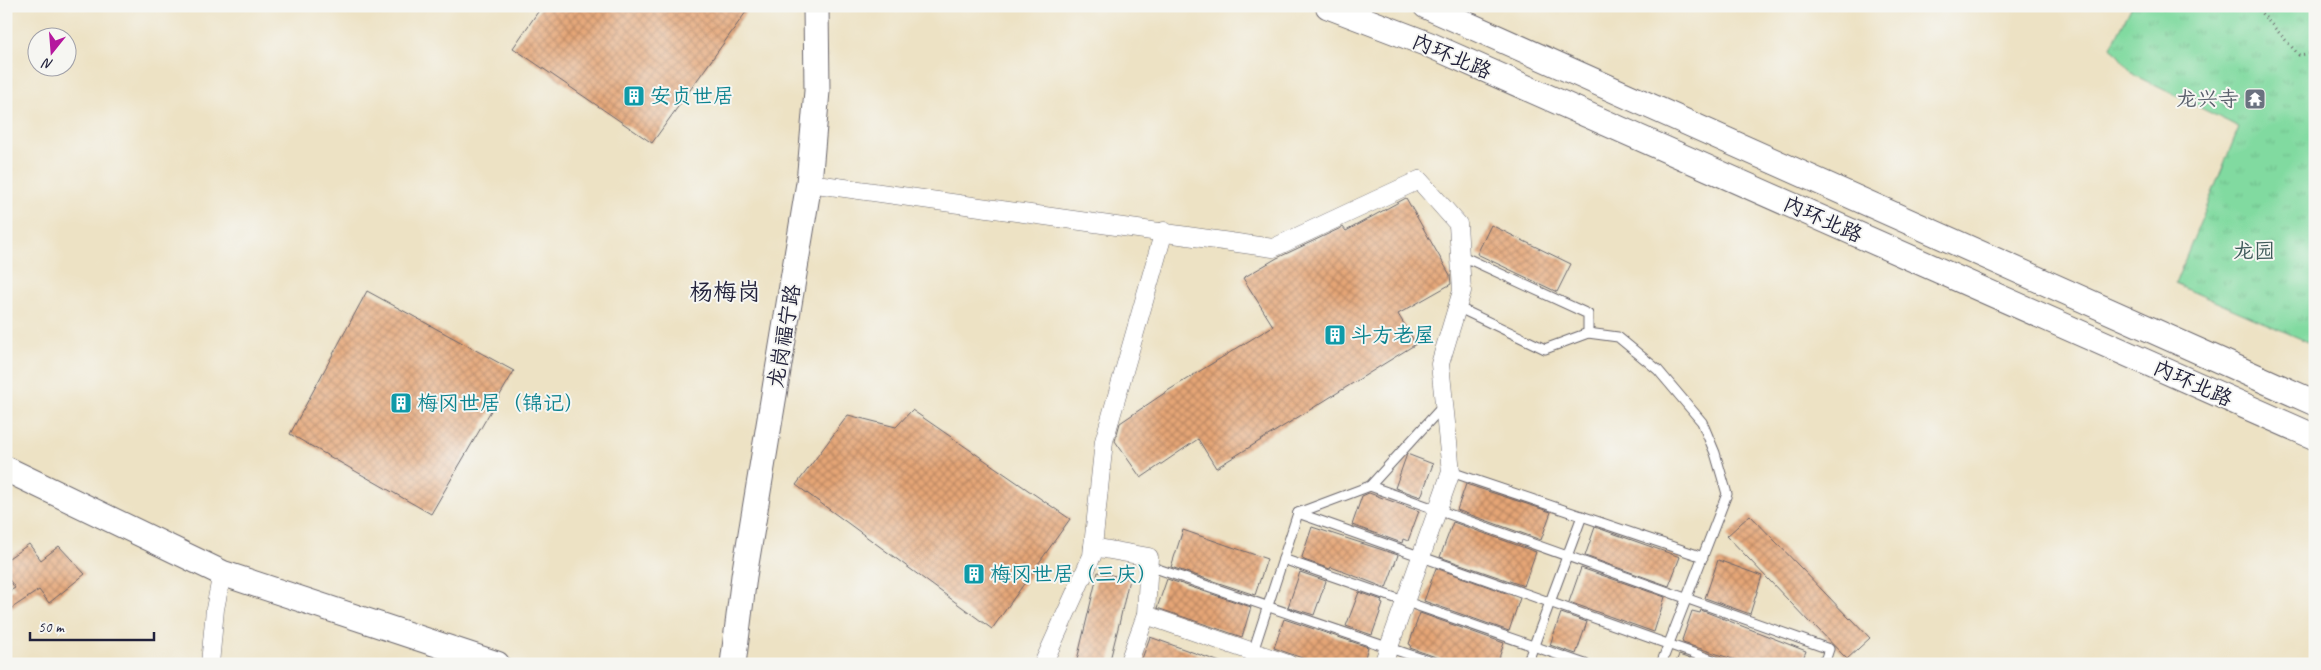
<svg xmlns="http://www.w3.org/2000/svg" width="2321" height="670" viewBox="0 0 2321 670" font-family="Caveat,'LXGW WenKai TC',sans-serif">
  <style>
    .park { fill: url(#park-tufts); stroke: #527e6e }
    .building { fill: url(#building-cross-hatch) }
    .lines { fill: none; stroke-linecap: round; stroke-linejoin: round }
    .lane-casing { stroke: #69656b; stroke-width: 11 }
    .street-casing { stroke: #69656b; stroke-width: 19 }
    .secondary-casing { stroke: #69656b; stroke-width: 27 }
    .path { stroke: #69656b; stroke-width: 3; stroke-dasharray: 1 4; stroke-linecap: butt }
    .lane { stroke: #fff; stroke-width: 9 }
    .street { stroke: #fff; stroke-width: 18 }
    .secondary { stroke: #fff; stroke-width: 25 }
    .labels { text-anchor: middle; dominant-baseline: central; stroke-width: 4; stroke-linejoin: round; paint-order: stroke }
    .street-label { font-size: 21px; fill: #22223b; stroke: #f6f6f2 }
    .culture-label { font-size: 21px; fill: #0d838f; stroke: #f6f6f2; text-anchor: start }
    .worship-label { font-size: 21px; fill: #5b616d; stroke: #f6f6f2; text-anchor: end }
    .park-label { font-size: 21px; fill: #3e5959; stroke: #f6f6f2 }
    .quarter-label { font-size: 24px; fill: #22223b; stroke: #f6f6f2 }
  </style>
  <defs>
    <pattern id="park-tufts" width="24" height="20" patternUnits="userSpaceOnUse" patternTransform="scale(1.25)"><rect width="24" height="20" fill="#81daa0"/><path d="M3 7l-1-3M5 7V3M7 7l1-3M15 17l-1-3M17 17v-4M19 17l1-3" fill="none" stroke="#6fbb8b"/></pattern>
    <pattern id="building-cross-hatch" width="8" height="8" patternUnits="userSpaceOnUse" patternTransform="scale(1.25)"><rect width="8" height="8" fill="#e5a576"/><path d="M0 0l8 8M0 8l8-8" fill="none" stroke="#b98662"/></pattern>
  </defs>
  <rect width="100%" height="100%" fill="#f6f6f2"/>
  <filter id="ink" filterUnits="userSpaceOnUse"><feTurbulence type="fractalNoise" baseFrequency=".02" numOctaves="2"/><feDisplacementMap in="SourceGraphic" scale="10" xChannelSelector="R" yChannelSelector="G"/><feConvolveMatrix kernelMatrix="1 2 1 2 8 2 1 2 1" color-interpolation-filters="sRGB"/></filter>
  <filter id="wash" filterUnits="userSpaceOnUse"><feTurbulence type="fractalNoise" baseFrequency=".0096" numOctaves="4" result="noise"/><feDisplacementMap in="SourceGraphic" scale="20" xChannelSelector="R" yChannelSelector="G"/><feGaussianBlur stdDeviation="1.12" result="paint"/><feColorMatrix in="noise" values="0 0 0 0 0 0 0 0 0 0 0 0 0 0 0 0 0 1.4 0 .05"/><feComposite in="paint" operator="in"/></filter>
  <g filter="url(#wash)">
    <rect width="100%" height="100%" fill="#ede2c4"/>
    <!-- park -->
    <polygon class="park" points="2132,6 2315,6 2315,345 2175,284 2239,127 2134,75 2111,47"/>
    <g id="blocks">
      <!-- building -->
      <g class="building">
        <polygon points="542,6 738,6 746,12 652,143 513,48"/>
        <polygon points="1406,198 1450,275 1451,284 1398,314 1416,344 1216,468 1198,439 1141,478 1115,441 1120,423 1169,390 1273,326 1243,278 1277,258 1343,227 1346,231"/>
        <polygon points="1491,225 1571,264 1557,292 1477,254"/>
        <polygon points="367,291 514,371 431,514 290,434"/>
        <polygon points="912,410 1070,519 992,629 796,485 848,415 896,427"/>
        <polygon points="1407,454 1433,464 1421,497 1395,488"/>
        <polygon points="1466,484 1551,512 1541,540 1457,510"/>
        <polygon points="1369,493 1419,511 1408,541 1403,539 1402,543 1352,525 1362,496"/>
        <polygon points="1750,515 1850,619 1851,618 1870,638 1847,659 1812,623 1811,624 1727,536"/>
        <polygon points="1453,522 1536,552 1524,586 1440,557"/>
        <polygon points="1312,527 1398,555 1386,588 1331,567 1330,569 1304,560 1302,557"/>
        <polygon points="1595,527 1680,557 1669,586 1585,556"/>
        <polygon points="1183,530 1267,559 1255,595 1171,567"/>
        <polygon points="29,544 41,560 59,546 85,574 49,603 39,590 6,612 6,593 15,588 6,575 6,560"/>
        <polygon points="1718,560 1762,576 1750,614 1705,598"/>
        <polygon points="1436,568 1520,598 1509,631 1424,601"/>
        <polygon points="1581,568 1665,597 1654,632 1569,602"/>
        <polygon points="1098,572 1129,579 1120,620 1109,664 1076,664"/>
        <polygon points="1300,572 1326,581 1314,615 1288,607"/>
        <polygon points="1167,579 1251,607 1242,637 1157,608"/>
        <polygon points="1359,592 1382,600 1381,603 1383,604 1372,635 1346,626"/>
        <polygon points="1701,610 1806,651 1801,664 1748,664 1683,643 1682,640 1692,611 1700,613"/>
        <polygon points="1420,613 1504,643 1497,664 1443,664 1439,658 1410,648 1411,645 1409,644"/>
        <polygon points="1561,613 1587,622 1576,654 1550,645"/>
        <polygon points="1284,619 1368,647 1363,664 1319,664 1274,648"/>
        <polygon points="1150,637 1220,662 1220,664 1140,664"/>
        <polygon points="1679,655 1704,664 1675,664"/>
      </g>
    </g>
  </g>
  <g filter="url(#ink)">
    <use href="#blocks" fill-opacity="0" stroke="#69656b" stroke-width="1"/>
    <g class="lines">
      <!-- lane casing -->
      <g class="lane-casing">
        <g id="lane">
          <polyline points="1460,255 1588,314 1588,333"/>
          <polyline points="1457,307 1545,349 1588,333 1618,337 1658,370 1702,422 1715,453 1727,494 1661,664"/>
          <polyline points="1451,472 1703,557"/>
          <polyline points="1370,486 1829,649 1824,664"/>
          <polyline points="1298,513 1724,664"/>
          <polyline points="1298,513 1370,486 1444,405"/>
          <polyline points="1283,559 1585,664"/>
          <polyline points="1149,566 1437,664"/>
          <polyline points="1249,664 1298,513"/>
          <polyline points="1527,664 1582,516"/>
        </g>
      </g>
      <!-- street casing -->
      <g class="street-casing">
        <g id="street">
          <polyline points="809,183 1273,248 1419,180 1458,224 1462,291 1440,364 1451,472 1383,664"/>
          <polyline points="1093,547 1149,557 1146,615 1128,664"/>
          <polyline points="1146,615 1288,664"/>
          <polyline points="210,664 215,609 222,573"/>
          <polyline points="1043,664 1092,556 1104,441 1164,231"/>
        </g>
      </g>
      <!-- secondary casing -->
      <g class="secondary-casing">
        <g id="secondary">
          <polyline points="1328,6 1430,45 2315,437"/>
          <polyline points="1426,6 2315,403"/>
          <polyline points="6,469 222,573 497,664"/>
          <polyline points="733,664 744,576 809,183 817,91 816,6"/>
        </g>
      </g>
      <!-- path -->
      <polyline class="path" points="2255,6 2299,55 2315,53"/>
      <!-- lane -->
      <use href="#lane" class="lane"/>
      <!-- street -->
      <use href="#street" class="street"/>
      <!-- secondary -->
      <use href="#secondary" class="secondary"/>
    </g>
  </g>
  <!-- icons -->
  <defs>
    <g id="building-square" transform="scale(1.125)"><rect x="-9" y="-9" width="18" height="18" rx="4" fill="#0f9aa8" stroke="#f6f6f2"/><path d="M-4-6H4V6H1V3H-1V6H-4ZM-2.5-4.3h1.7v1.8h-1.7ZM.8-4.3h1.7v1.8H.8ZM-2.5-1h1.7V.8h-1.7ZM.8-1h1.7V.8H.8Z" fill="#fff"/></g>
    <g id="temple-square" transform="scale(1.125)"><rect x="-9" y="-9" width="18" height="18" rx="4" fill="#6b7280" stroke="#f6f6f2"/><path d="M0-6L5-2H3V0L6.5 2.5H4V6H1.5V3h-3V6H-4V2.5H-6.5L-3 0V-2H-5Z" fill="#fff"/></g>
  </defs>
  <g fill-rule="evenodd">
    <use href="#building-square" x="634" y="96"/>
    <use href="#temple-square" x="2255" y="99"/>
    <use href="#building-square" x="1335" y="335"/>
    <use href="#building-square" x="401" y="403"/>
    <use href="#building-square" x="974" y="574"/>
  </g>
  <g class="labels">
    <!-- street labels -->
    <g class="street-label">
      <text transform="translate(1452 56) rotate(23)">内环北路</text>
      <text transform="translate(1823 219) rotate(24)">内环北路</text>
      <text transform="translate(784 336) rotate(-80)">龙岗福宁路</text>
      <text transform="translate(2193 383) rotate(24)">内环北路</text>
    </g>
    <!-- culture labels -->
    <g class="culture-label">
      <text x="650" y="96">安贞世居</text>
      <text x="1351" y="335">斗方老屋</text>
      <text x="417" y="403">梅冈世居（锦记）</text>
      <text x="990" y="574">梅冈世居（三庆）</text>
    </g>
    <!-- worship labels -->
    <g class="worship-label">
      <text x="2239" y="99">龙兴寺</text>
    </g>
    <!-- park labels -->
    <g class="park-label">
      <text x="2254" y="251">龙园</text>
    </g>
    <!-- quarter labels -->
    <g class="quarter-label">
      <text x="725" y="292">杨梅岗</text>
    </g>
  </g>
  <!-- margin -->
  <rect width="2321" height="670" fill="none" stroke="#f6f6f2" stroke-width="25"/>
  <!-- north arrow -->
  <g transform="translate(52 52) rotate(197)"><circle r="24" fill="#f6f6f2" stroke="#a1a1a9"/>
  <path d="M0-4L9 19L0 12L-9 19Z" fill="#b5179e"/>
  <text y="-8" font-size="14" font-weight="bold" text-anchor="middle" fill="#22223b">N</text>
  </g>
  <!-- scale -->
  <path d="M30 632v8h124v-8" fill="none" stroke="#22223b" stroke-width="2.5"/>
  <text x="38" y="632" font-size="15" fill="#22223b" stroke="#f6f6f2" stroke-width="4" paint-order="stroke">50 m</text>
</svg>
